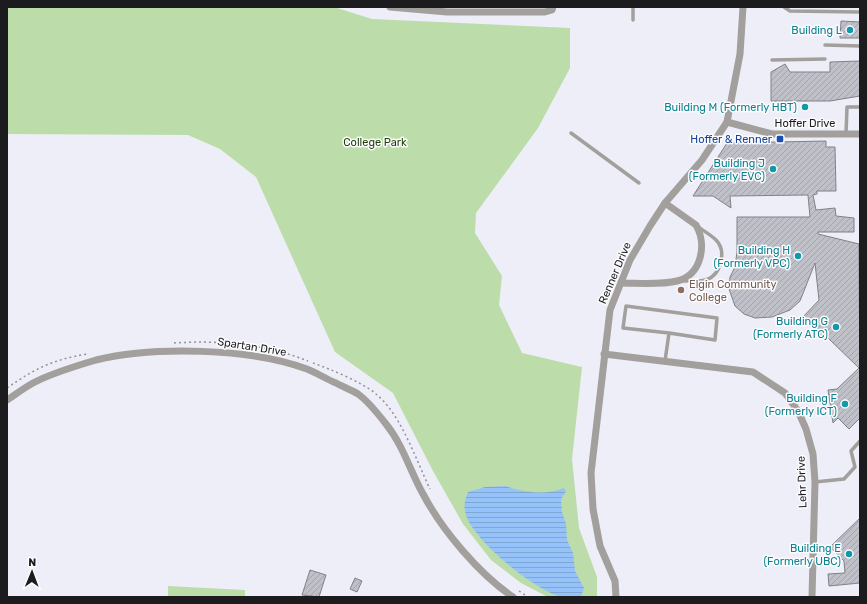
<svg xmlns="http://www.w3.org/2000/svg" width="867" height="604" viewBox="0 0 867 604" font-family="Rubik,sans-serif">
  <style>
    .green { fill: #bcddaa }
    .water { fill: url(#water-rules) }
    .building { fill: url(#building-hatch); stroke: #808189 }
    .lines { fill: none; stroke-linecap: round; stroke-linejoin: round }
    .path { stroke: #919198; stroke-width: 1.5; stroke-dasharray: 2 3; stroke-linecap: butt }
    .lane { stroke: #a29f9c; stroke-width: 3.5 }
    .street { stroke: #a29f9c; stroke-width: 7 }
    .culture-dot { fill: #0f9aa8; stroke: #fcfcfe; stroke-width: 1.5 }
    .transit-dot { fill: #1a4fb4; stroke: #fcfcfe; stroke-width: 1.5 }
    .education-dot { fill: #8d6e63; stroke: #fcfcfe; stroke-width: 1.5 }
    .labels { text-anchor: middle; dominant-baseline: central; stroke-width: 3; stroke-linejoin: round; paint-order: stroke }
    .culture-label { font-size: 11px; fill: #0d838f; stroke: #fcfcfe; text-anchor: end }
    .street-label { font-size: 11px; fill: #1c1c1f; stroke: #fcfcfe }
    .transit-label { font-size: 11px; fill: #164399; stroke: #fcfcfe; text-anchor: end }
    .park-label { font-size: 11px; fill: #1e3c06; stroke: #fcfcfe }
    .education-label { font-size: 11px; fill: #785e54; stroke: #fcfcfe; text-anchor: start }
  </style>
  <defs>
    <pattern id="water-rules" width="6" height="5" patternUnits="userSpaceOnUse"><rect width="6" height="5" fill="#95c2f8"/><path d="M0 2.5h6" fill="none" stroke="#80a6d4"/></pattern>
    <pattern id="building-hatch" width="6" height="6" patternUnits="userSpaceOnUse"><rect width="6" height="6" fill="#c0c0c9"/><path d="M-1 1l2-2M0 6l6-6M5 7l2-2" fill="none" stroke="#a4a4ac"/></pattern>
  </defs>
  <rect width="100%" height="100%" fill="#edeef7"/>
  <!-- green -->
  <g class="green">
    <polygon points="7,7 334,7 372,19 570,28 570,68 538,128 476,213 475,233 502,276 499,305 522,353 582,367 572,459 579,528 597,577 597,597 548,597 521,583 491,560 463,524 433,471 393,393 335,352 256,177 220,149 188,135 7,134"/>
    <polygon points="168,586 245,590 245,597 168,597"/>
  </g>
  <!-- water -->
  <path class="water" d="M505 486C524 492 545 496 564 488L566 491 561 499 562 512 566 524 567 540 573 553 575 571 584 588 581 597C575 597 568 598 563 597 536 592 474 541 466 515 463 506 465 500 468 492L485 487Z"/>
  <!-- building -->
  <g class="building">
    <polygon points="841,21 860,22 860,38 840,38"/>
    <polygon points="860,61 860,96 830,101 771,101 771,72 785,64 790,72 830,72 830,62"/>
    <polygon points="826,141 826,147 835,147 836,191 817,191 817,194 813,195 816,210 835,208 836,216 854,218 854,232 818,232 818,234 859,244 860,418 849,429 838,418 833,423 828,390 837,389 859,368 827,337 825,339 802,318 819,300 815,263 800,301 790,310 772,317 755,318 744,314 735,306 729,289 730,277 735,267 737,252 737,217 810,217 808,195 730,196 731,208 713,196 693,196 727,143"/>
    <polygon points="860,518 860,583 829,586 828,574 845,573 844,561 830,547"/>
    <polygon points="310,570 326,575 319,597 302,595"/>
    <polygon points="355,578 362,581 357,592 350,589"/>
  </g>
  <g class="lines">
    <!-- path -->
    <g class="path">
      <path d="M174 343C220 340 265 344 308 361"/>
      <path d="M313 363C330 369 362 382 376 394 401 414 416 460 430 489"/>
      <path d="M7 388C36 368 52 360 87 354"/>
      <polyline points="519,591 528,597"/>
    </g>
    <!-- lane -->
    <g class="lane">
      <polyline points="784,7 790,11 860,12"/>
      <polyline points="633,20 633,7"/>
      <polyline points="825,45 860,46"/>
      <polyline points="772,60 825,59"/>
      <polyline points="571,133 639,183"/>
      <polyline points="846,134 847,107 860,107"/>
      <path d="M684 281C691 280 700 282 706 280 721 275 727 251 716 240 711 235 704 231 698 227"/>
      <polyline points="665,361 669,333 715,340 717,318 626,306 623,328 669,333"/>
      <polyline points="815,482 844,479 855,467 851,451 860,441"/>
    </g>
    <!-- street -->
    <g class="street">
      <polyline points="390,7 447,12 545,12 552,10 553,7"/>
      <polyline points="727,122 772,134 860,134"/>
      <path d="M621 283C638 283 661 285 677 281 702 275 707 244 696 225L665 203"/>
      <polyline points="604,354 753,372 785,393 798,411 806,429 813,454 815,482 812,597"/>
      <path d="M7 400C16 394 24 388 33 383 48 375 79 365 96 360 154 346 251 348 307 369 317 373 326 379 336 383 343 387 352 390 358 394 368 401 379 415 386 424 403 445 410 471 423 494 442 530 479 574 513 597"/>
      <polyline points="616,597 615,581 600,546 593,509 591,473 610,310 630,260 650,226 665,203 702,160 727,122 740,54 743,7"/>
    </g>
  </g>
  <!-- markers -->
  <g class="culture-dot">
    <circle cx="850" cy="30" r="4"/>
    <circle cx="805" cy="107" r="4"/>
    <circle cx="773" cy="169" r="4"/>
    <circle cx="798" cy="256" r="4"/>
    <circle cx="836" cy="327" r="4"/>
    <circle cx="845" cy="404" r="4"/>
    <circle cx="849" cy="554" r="4"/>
  </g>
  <rect class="transit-dot" x="776" y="135" width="8" height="8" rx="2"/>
  <circle class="education-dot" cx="681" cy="290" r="4"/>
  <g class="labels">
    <!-- culture labels -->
    <g class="culture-label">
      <text x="842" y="30">Building L</text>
      <text x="797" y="107">Building M (Formerly HBT)</text>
      <text x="765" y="163">Building J<tspan x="765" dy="13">(Formerly EVC)</tspan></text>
      <text x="790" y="250">Building H<tspan x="790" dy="13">(Formerly VPC)</tspan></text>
      <text x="828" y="321">Building G<tspan x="828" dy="13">(Formerly ATC)</tspan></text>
      <text x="837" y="398">Building F<tspan x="837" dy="13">(Formerly ICT)</tspan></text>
      <text x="841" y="548">Building E<tspan x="841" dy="13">(Formerly UBC)</tspan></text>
    </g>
    <!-- street labels -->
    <g class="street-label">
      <text x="805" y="123">Hoffer Drive</text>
      <text transform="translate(615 273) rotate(-67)">Renner Drive</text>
      <text transform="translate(252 347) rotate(9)">Spartan Drive</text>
      <text transform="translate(802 482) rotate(-92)">Lehr Drive</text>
    </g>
    <!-- transit labels -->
    <g class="transit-label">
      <text x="772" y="139">Hoffer &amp; Renner</text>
    </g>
    <!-- park labels -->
    <g class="park-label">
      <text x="375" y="142">College Park</text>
    </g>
    <!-- education labels -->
    <g class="education-label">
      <text x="689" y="284">Elgin Community<tspan x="689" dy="13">College</tspan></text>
    </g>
  </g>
  <!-- border -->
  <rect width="867" height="604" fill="none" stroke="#1c1c1f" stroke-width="16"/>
  <!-- north arrow -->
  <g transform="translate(32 572) rotate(1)" stroke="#fcfcfe" stroke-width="3" paint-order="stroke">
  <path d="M0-3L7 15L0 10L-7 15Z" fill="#1c1c1f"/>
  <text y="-6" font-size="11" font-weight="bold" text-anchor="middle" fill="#1c1c1f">N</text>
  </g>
</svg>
